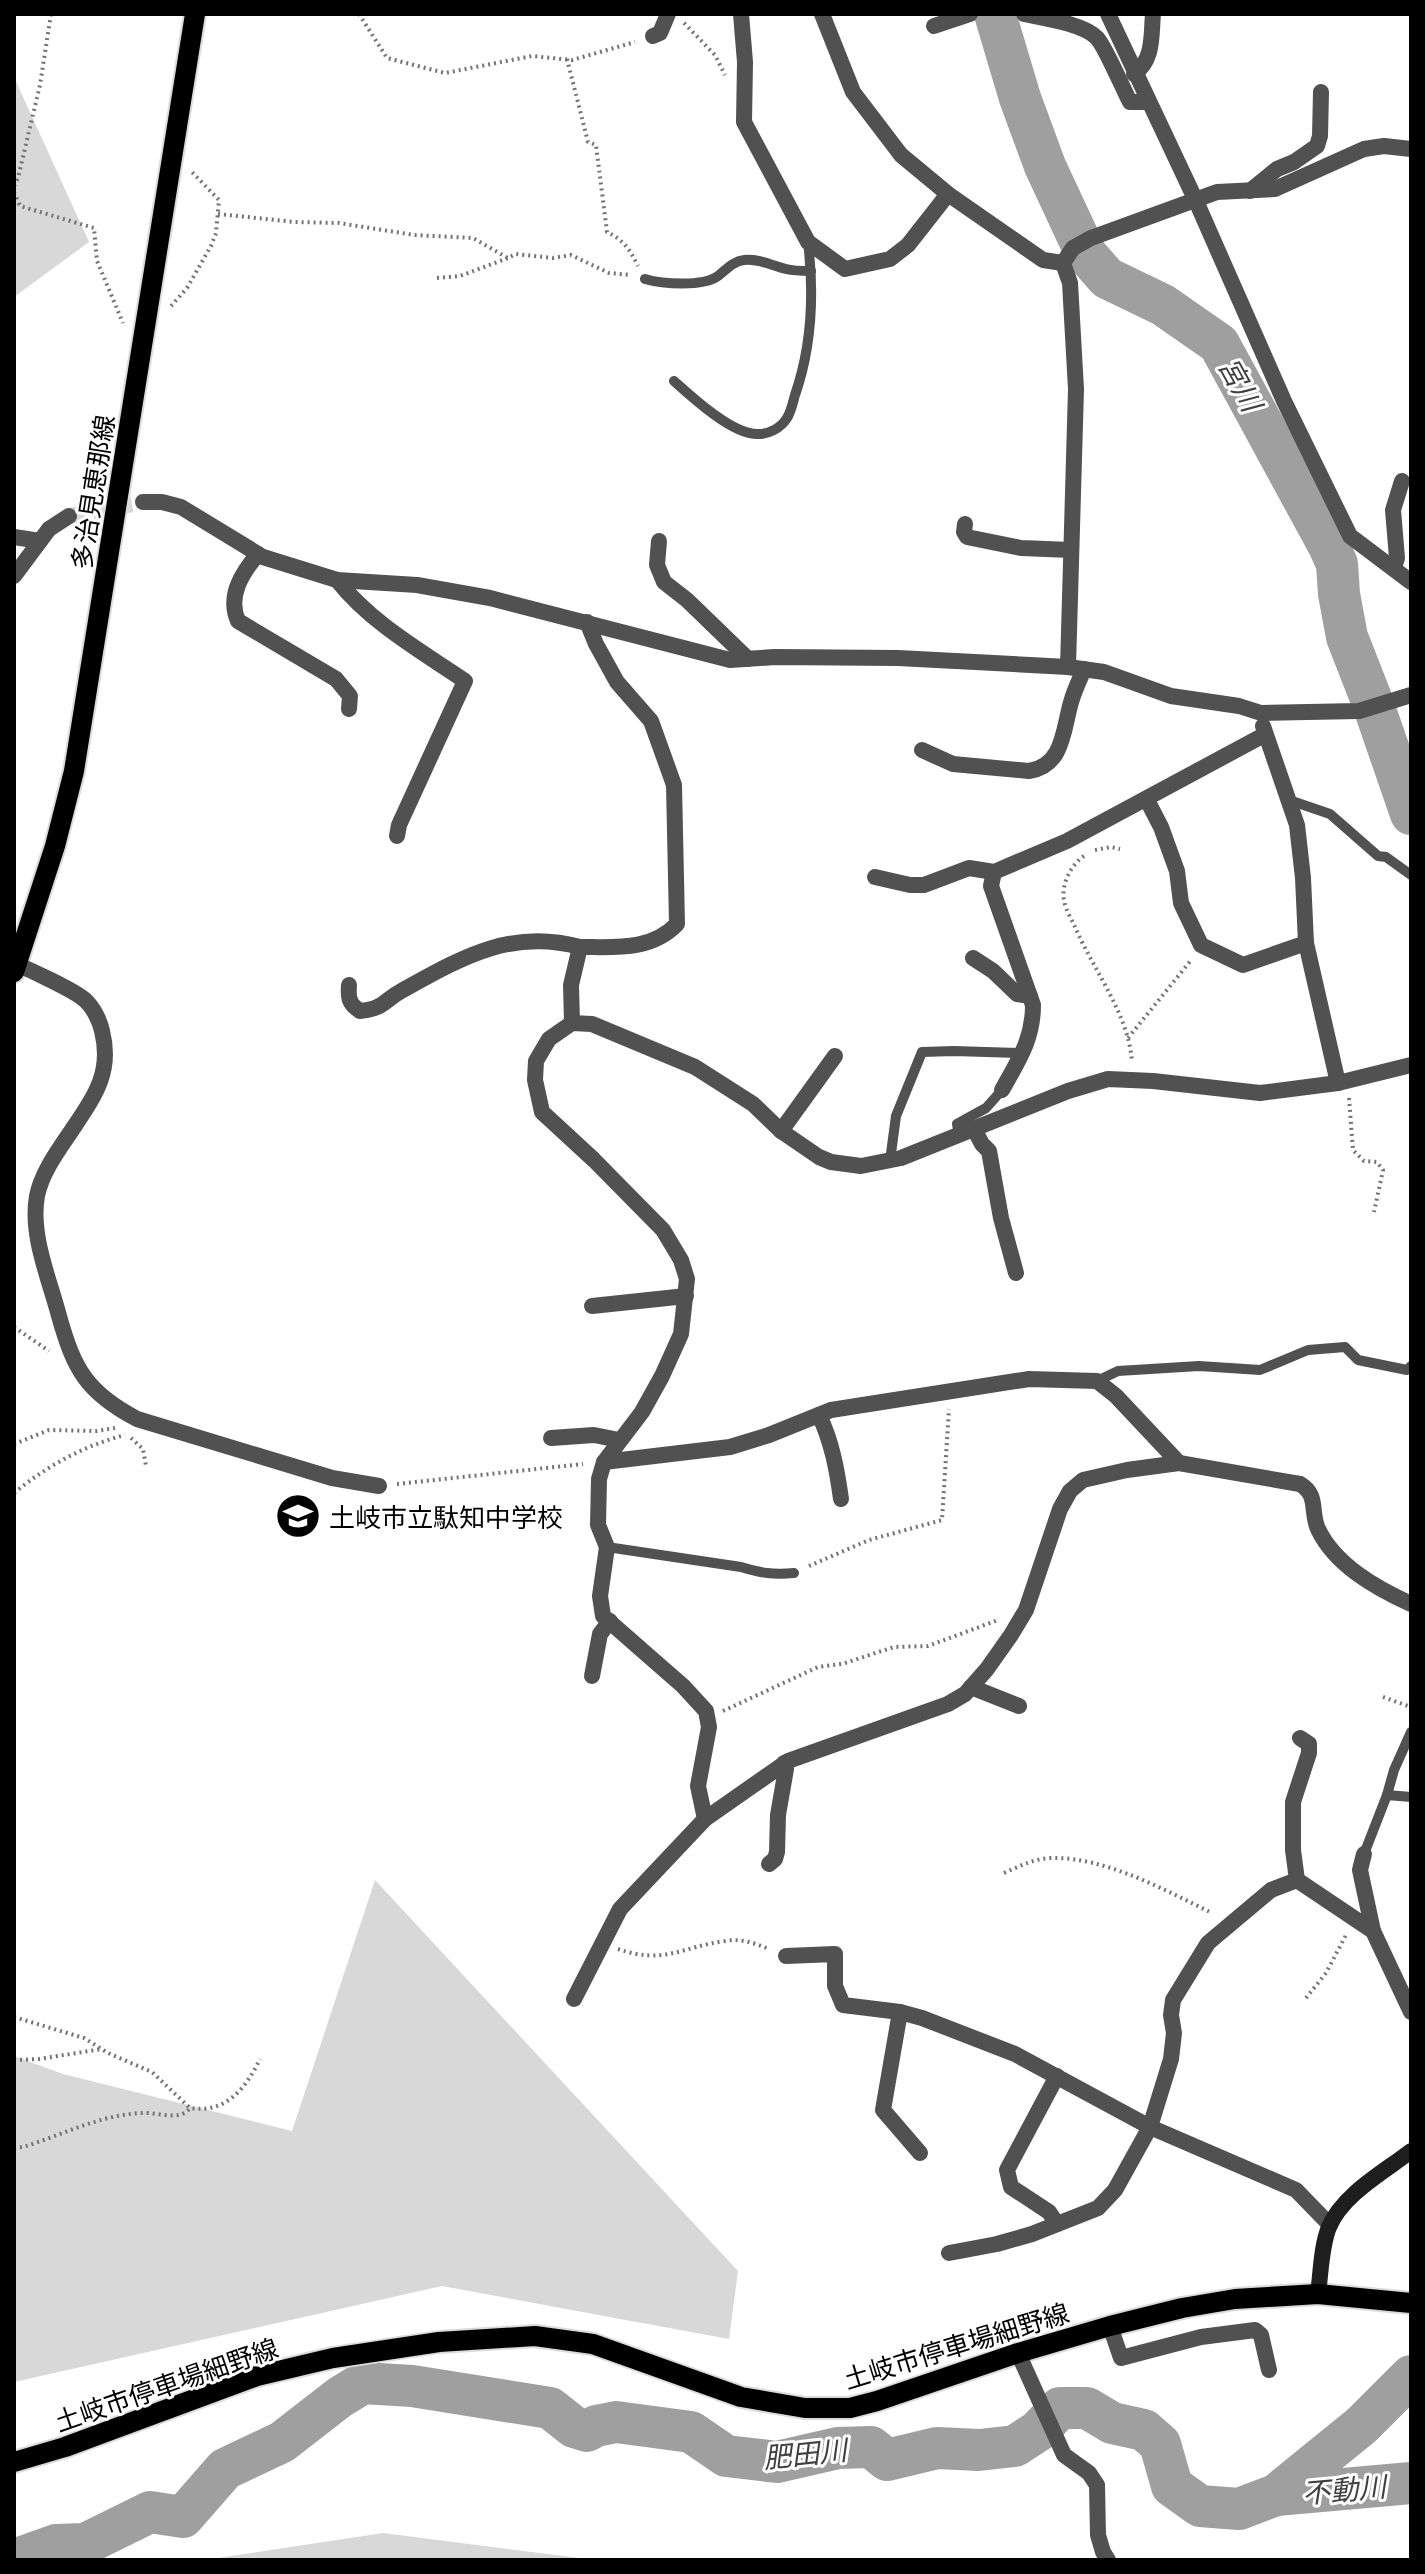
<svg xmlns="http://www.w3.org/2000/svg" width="1425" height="2574" viewBox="0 0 1425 2574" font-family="Barlow,'Noto Sans JP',sans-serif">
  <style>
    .green { fill: #d8d8d8 }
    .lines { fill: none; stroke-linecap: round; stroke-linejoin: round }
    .river { stroke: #9f9f9f; stroke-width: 42 }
    .street-tunnel { stroke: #d9d9d9; stroke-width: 16; stroke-dasharray: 16 8; stroke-linecap: butt }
    .primary-casing { stroke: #dbdbdb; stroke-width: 24 }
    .path { stroke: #737373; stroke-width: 4; stroke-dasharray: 2 4; stroke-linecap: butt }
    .lane { stroke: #515151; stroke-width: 10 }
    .street { stroke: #515151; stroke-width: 16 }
    .secondary { stroke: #1e1e1e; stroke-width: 16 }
    .primary { stroke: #000; stroke-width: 20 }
    .labels { text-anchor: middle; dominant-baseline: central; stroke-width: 6; stroke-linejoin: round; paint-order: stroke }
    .street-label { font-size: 26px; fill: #000; stroke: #fff }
    .poi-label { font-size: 26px; fill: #000; stroke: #fff; text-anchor: start }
    .water-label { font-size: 28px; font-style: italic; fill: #404040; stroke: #fff }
  </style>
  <rect width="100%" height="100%" fill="#fff"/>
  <!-- green -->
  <g class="green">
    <polygon points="14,77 89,242 14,297"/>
    <polygon points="375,1880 738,2271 729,2339 442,2286 14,2382 14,2056 63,2074 292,2131"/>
    <polygon points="383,2533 595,2560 205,2560"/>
  </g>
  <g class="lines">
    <!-- river -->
    <g class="river">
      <polyline points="995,14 1020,98 1045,166 1086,254 1107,278 1163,305 1219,344 1329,546 1337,564 1339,594 1347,637 1372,701 1411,814"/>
      <polyline points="1276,2495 1411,2483"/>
      <polyline points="14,2560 56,2545 85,2544 150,2512 183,2517 225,2469 282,2442 340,2397 363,2383 412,2386 550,2408 574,2427 587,2431 596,2426 616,2422 691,2432 726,2456 777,2462 838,2448 871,2447 887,2460 937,2448 979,2450 1015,2446 1038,2431 1060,2408 1087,2408 1112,2423 1144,2430 1160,2444 1172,2486 1200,2506 1239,2509 1276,2495 1362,2425 1411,2376"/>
    </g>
    <!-- street-tunnel -->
    <polyline class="street-tunnel" points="69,516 143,502"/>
    <!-- primary casing -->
    <g class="primary-casing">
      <g id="primary">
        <polyline points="14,972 55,846 74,771 195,14"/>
        <polyline points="14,2462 65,2447 257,2376 333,2358 439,2342 535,2336 593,2344 741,2397 805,2408 850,2408 877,2401 1018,2353 1110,2326 1182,2308 1235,2299 1318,2294 1411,2303"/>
      </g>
    </g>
    <!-- path -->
    <g class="path">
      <polyline points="359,14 387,58 445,73 532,56 572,60 635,42"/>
      <polyline points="684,23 715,55 725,75"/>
      <path d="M567 59 588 142 596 145 607 232C624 240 630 250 638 266"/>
      <polyline points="14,186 18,178 40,85 51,14"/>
      <polyline points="14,192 20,206 94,228 97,261 123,323"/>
      <polyline points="218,214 295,222 339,223 414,235 473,238 508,258 516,254 553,258 571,255 609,273 631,275"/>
      <polyline points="437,278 460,276 508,258"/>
      <polyline points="171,306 187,288 211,246 216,233 219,200 191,171"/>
      <polyline points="1095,850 1111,847 1120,849"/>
      <path d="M1084 856C1071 865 1061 884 1064 900 1065 909 1072 920 1076 929 1094 971 1129 1015 1132 1062"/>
      <polyline points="1128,1038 1192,959"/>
      <polyline points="1349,1098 1353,1150 1364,1161 1377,1162 1383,1170 1374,1212"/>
      <polyline points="14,1327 49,1351"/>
      <polyline points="131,1438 143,1449 146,1466"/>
      <polyline points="14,1444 49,1430 97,1431 115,1428"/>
      <polyline points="397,1484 583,1464"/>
      <path d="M14 1493C47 1466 83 1446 125 1435"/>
      <polyline points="809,1566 869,1540 942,1520 949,1409"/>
      <polyline points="1383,1697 1411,1707"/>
      <polyline points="723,1711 818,1667 842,1664 894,1647 928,1646 998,1620"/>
      <path d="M1004 1873C1020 1866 1035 1858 1052 1858 1105 1857 1165 1890 1212 1913"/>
      <path d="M618 1949C664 1965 681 1947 725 1941 740 1938 754 1943 769 1949"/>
      <polyline points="1306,1998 1326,1973 1346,1935"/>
      <path d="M14 2017 84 2038 108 2053 152 2072 190 2108C226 2114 246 2088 260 2059"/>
      <polyline points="14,2060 39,2059 102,2049"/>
      <path d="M14 2148 23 2147C62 2135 102 2114 143 2113 158 2112 180 2122 190 2108"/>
    </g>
    <!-- lane -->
    <g class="lane">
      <path d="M645 279C662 284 703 287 718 276 726 270 733 261 744 260 758 258 773 266 786 269 794 271 803 271 811 271"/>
      <path d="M674 381C693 398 731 433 756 434 768 435 781 428 787 418 791 412 793 402 795 395 812 346 814 292 808 242"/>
      <polyline points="1289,800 1330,814 1378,856 1386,857 1411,875"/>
      <polyline points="959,1135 957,1124 986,1108 1002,1090"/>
      <polyline points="890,1161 896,1116 922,1052 954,1051 1022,1053"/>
      <polyline points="1097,1381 1118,1371 1199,1366 1260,1370 1308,1350 1345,1347 1358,1360 1407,1370 1411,1366"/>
      <path d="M607 1547 741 1567C760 1573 774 1575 794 1573"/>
      <polyline points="1387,1795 1394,1770 1411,1732"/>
      <polyline points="1364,1854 1387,1795 1411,1797"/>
    </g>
    <!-- street -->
    <g class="street">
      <polyline points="741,14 745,62 744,122 808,242 845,269 890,259 908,245 948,194"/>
      <polyline points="822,14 853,92 901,155 948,194 1043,260 1063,263"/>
      <path d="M1024 14C1043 18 1084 24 1097 38 1105 46 1123 89 1130 102H1148"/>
      <polyline points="1108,14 1196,201 1284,401 1350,536 1411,582"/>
      <polyline points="934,26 970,14"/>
      <polyline points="653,36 660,33 668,14"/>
      <path d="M1134 74C1154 60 1151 36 1153 14"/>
      <polyline points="1250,191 1277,169 1294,162 1317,146 1320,136 1321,92"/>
      <polyline points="1063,263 1070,283 1076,389 1068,667"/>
      <polyline points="1063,263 1073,248 1091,238 1217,192 1275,189 1364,149 1384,146 1411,149"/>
      <polyline points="143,502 162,502 181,507 263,557 337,580 417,585 490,598 730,660 775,657 898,658 1068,667 1104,672 1171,696 1239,706 1261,713 1359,711 1411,695"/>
      <polyline points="965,524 964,532 967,537 1021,548 1071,550"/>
      <polyline points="14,537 40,541"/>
      <polyline points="659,541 657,565 664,582 687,600 748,659"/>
      <path d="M258 554C242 573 227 596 238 621L336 679 350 696 349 709"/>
      <polyline points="1394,568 1397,558 1393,510 1402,481"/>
      <polyline points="14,576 49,529 69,516"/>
      <path d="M337 580C371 623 421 651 465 681L399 825 397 836"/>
      <polyline points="1263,726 1297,825 1303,878 1306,943 1338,1083"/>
      <path d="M922 750 953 764 1029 771C1065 766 1063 726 1072 699 1075 689 1080 679 1084 669"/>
      <polyline points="1147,800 1161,827 1177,871 1181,903 1201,945 1243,965 1306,943"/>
      <path d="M994 872 991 886 1033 1005C1033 1040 1018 1061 1002 1090"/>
      <polyline points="875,877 910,885 924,885 969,868 994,872 1067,841 1264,735"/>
      <polyline points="973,958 993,971 1017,994 1030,996"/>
      <path d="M14 963C28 969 74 990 85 1000 93 1007 100 1021 102 1031 112 1071 96 1094 74 1127 60 1148 42 1171 37 1196 30 1235 49 1278 59 1316 74 1369 86 1392 137 1419L332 1478 379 1486"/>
      <path d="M349 985C348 998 349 1004 360 1011 384 1009 384 1000 403 990 461 958 511 928 580 947"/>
      <path d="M572 1023 571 985 580 947C616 947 651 951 677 924L674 785 651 721 617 682 596 644 587 622"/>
      <polyline points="974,1129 982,1144 989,1151 1001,1218 1016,1273"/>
      <polyline points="781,1131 835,1056"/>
      <polyline points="592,1306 686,1296"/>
      <path d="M819 1415C832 1442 837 1470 841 1499"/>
      <polyline points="551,1438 594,1435 619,1440"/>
      <polyline points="604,1462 730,1447 769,1435 831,1410 1029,1379 1097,1381 1116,1396 1179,1463"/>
      <polyline points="592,1676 600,1634 610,1621"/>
      <polyline points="971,1687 1019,1706"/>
      <polyline points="1300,1738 1309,1744 1309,1753 1293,1802 1293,1850 1297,1880 1373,1931 1411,2012"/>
      <polyline points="705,1819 698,1786 709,1727 706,1711 683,1686 603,1616 600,1596 607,1547 598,1525 599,1479 604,1462 642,1412 662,1376 681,1334 687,1279 681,1260 663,1230 594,1160 542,1112 535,1080 536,1061 549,1039 572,1023 592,1024 695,1067 753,1104 781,1131 819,1157 831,1162 861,1166 901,1158 1068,1091 1108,1079 1153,1081 1260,1093 1338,1083 1411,1065"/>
      <polyline points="1364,1854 1360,1870 1373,1931"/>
      <polyline points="769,1864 775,1859 777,1852 778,1815 786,1769 784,1763"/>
      <polyline points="786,1956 835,1954 835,1986 843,2005 900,2012"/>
      <path d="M574 1999 620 1909 705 1819 788 1761 948 1704 965 1694 987 1669 1011 1635 1026 1610 1060 1509 1070 1491 1083 1480 1127 1470 1179 1463 1300 1484C1319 1495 1310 1512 1318 1529 1335 1565 1376 1588 1411 1604"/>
      <polyline points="920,2153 883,2110 900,2012 922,2018 1015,2054 1150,2127 1296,2190 1330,2225"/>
      <polyline points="1057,2224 1049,2212 1011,2187 1007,2170 1057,2076"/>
      <polyline points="949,2253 997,2244 1032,2234 1098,2208 1115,2190 1150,2127 1171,2059 1174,2033 1171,2015 1173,2000 1208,1943 1271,1890 1297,1880"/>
      <polyline points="1110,2326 1121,2358 1201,2337 1255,2330 1261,2335 1269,2370"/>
      <polyline points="1018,2353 1064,2455 1089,2473 1097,2485 1098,2535 1103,2552 1108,2560"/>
    </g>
    <!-- secondary -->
    <path class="secondary" d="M1318 2294C1321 2272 1321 2247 1329 2227 1343 2194 1384 2172 1411 2151"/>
    <!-- primary -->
    <use href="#primary" class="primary"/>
  </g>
  <!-- icons -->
  <defs>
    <g id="school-disc" transform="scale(2.3)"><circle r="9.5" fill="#000" stroke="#fff"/><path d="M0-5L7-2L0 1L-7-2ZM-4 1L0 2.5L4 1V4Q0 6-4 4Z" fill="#fff"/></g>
  </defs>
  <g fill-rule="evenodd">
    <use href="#school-disc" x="298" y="1516"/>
  </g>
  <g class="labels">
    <!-- street labels -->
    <g class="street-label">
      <text transform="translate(92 492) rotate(-81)">多治見恵那線</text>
      <text transform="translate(956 2345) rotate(-17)">土岐市停車場細野線</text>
      <text transform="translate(166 2384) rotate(-19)">土岐市停車場細野線</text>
    </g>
    <!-- poi labels -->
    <g class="poi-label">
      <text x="329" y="1516">土岐市立駄知中学校</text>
    </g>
    <!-- water labels -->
    <g class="water-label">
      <text transform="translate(1241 384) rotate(61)">宮川</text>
      <text transform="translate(805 2453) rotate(-6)">肥田川</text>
      <text transform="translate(1344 2489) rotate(-5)">不動川</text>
    </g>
  </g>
  <!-- border -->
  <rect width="1425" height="2574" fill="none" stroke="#000000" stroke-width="32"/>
</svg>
